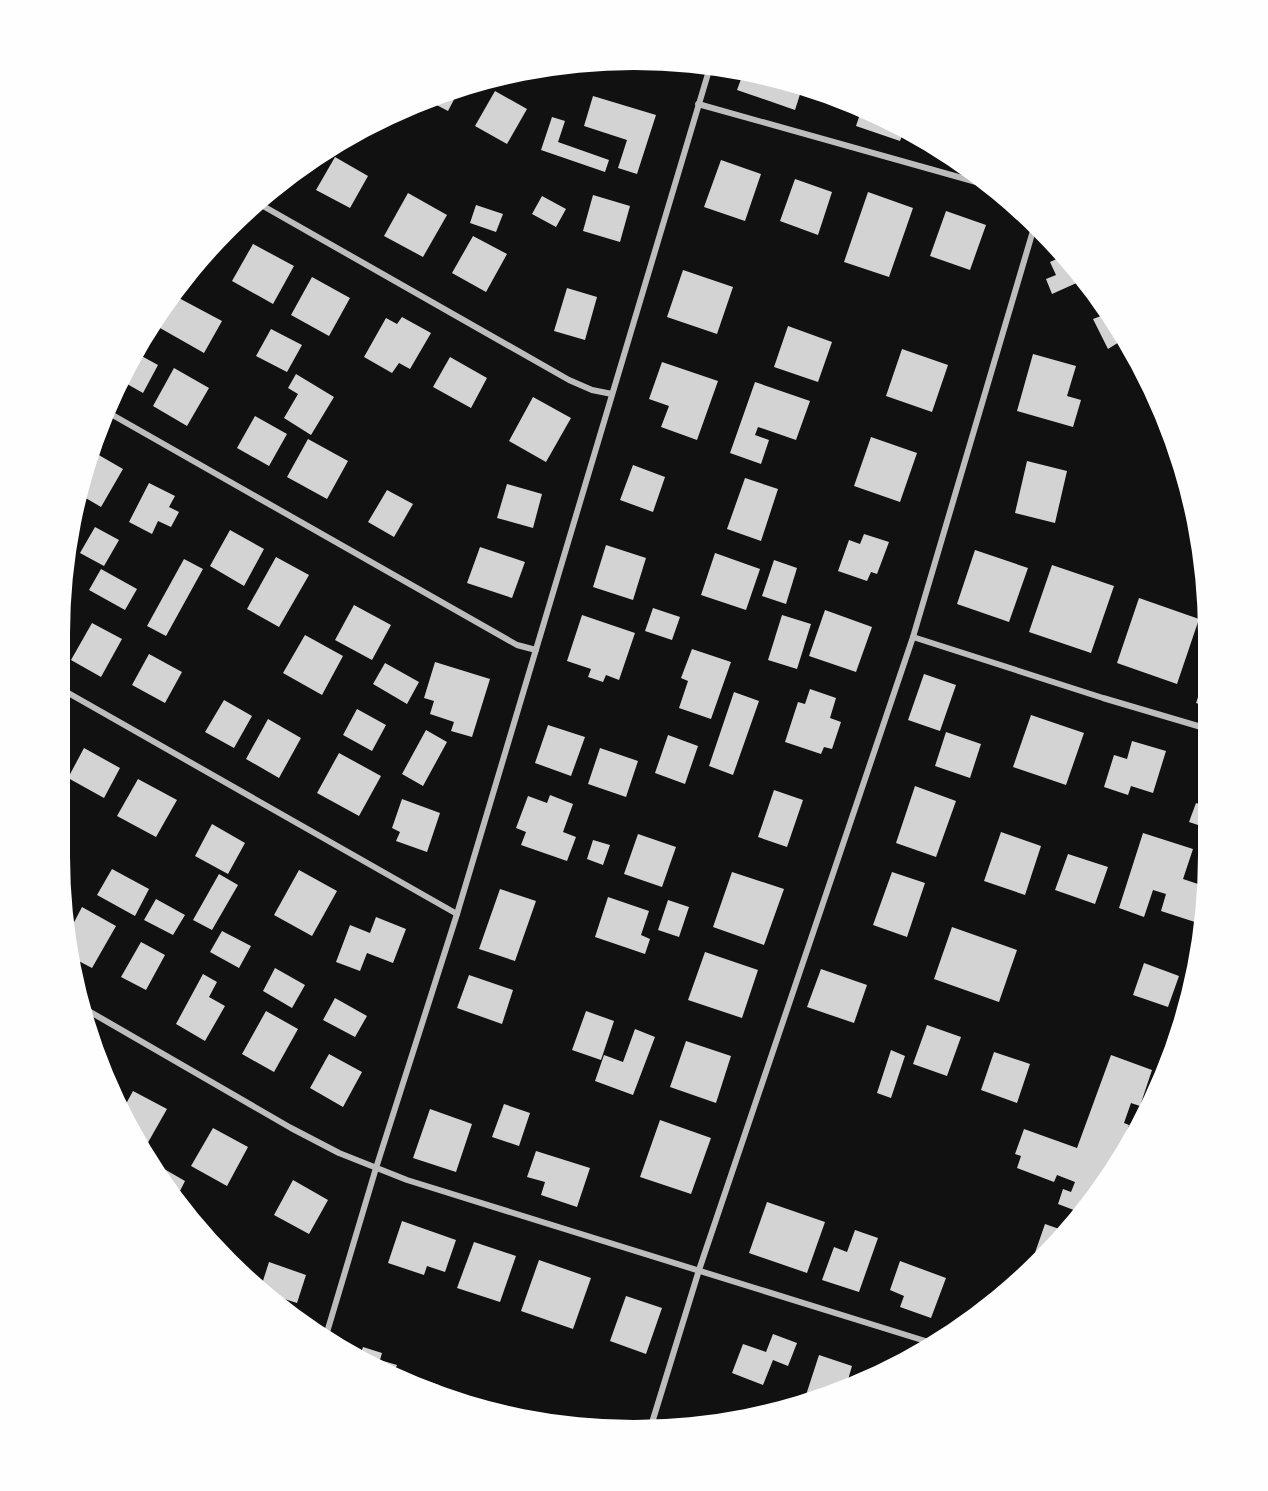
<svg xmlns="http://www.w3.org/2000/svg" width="1268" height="1491" viewBox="0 0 1268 1491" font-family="'Times New Roman',serif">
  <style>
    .building { fill: #d3d3d3 }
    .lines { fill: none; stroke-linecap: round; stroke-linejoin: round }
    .minor { stroke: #bcbcbc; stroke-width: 6 }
  </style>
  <rect width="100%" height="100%" fill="#111"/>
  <!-- building -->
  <g class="building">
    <polygon points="744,71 802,88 795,110 737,90"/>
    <polygon points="459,90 448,111 427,100 437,97"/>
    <polygon points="495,91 527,109 507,144 475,126"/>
    <polygon points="593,96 656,115 637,174 618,168 627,140 584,126"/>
    <polygon points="862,108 904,131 900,141 856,126"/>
    <polygon points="552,117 565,121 558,142 609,160 605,172 541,150"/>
    <polygon points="335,157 368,176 350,208 316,190"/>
    <polygon points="721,160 761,174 745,221 704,207"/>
    <polygon points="795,179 832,192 818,235 780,221"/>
    <polygon points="868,192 913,208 889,277 844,262"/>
    <polygon points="408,193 447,215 423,257 384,236"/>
    <polygon points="593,195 630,206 620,242 583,231"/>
    <polygon points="542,196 566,209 556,227 532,214"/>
    <polygon points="476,205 503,214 496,232 470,223"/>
    <polygon points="946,211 986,225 970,270 930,256"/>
    <polygon points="473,236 507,254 486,292 452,273"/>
    <polygon points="253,244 294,266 273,304 232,281"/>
    <polygon points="1063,256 1079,275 1081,281 1052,294 1046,279 1056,275 1050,262"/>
    <polygon points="683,270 733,287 717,334 667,317"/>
    <polygon points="312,277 350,298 329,336 291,315"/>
    <polygon points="567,288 597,297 585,340 554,331"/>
    <polygon points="177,297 222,321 204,353 160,328"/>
    <polygon points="1109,313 1124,339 1108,349 1093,319"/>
    <polygon points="402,317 431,333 410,369 399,363 392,373 364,357 386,318 397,324"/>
    <polygon points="788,326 832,342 818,382 774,367"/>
    <polygon points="271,329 302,345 287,372 256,356"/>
    <polygon points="902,349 948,365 932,412 886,396"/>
    <polygon points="136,353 158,365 143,393 120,380"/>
    <polygon points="1033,354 1076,366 1067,396 1081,400 1073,427 1017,411"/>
    <polygon points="450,357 487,378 471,408 433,387"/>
    <polygon points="662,362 718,381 697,440 661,427 669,406 649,399"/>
    <polygon points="174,368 209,388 187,426 153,406"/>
    <polygon points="296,374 334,397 311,435 284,418 298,394 288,388"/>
    <polygon points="755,382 810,401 796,440 758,427 755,435 769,440 761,464 730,453"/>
    <polygon points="533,397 571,418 546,462 509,441"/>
    <polygon points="255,416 287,434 269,466 237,448"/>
    <polygon points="871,437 917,453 900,502 854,486"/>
    <polygon points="308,439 348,461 327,499 287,477"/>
    <polygon points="97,454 123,469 101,507 84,497"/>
    <polygon points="1027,461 1067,471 1055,523 1015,513"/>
    <polygon points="633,465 665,477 653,512 620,500"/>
    <polygon points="745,478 778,489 761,541 727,529"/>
    <polygon points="149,483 175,496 169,507 179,512 171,527 158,521 152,534 129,522"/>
    <polygon points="507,484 542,494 533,528 497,518"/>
    <polygon points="387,490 413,504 394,537 368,522"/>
    <polygon points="95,527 119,540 104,566 80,553"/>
    <polygon points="230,530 264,549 244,586 210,566"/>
    <polygon points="864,534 889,542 877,574 871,572 867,581 838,571 849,540 860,544"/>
    <polygon points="606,545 646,558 633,600 593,587"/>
    <polygon points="480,547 525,562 512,598 467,583"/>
    <polygon points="975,550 1028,568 1009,622 957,604"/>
    <polygon points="715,553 760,569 746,610 701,595"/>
    <polygon points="276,557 309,575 279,627 247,609"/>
    <polygon points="184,559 203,569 166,636 147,626"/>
    <polygon points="774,560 797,568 786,604 762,596"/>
    <polygon points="1052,565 1114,586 1091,653 1029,632"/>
    <polygon points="101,569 137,589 125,610 89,590"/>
    <polygon points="1139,598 1199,619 1177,684 1117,663"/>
    <polygon points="354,605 391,625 372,660 335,640"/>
    <polygon points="653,608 680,617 672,640 645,631"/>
    <polygon points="825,610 872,627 856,672 809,656"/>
    <polygon points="582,615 635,633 619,680 606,675 603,682 588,677 591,669 567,661"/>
    <polygon points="782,615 811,624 797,669 768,660"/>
    <polygon points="92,623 122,639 101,677 71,660"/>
    <polygon points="305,635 343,656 322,695 283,673"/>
    <polygon points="692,649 731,662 711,719 679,708 688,681 681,678"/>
    <polygon points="149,654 182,672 165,703 132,685"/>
    <polygon points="435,662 490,679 472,737 451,731 454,722 430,714 434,701 424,698"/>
    <polygon points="385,663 419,682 407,704 373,684"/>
    <polygon points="1207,671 1208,671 1208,707 1196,703"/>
    <polygon points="924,674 956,685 940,731 908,720"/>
    <polygon points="810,689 836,698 830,718 841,722 832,749 824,747 821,754 785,742 798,702 805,704"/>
    <polygon points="734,692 759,701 733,775 709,766"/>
    <polygon points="224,700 252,716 234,748 205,732"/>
    <polygon points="357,709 386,725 372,751 343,735"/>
    <polygon points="1031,715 1084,733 1066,785 1013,767"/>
    <polygon points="268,719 301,738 279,778 246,759"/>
    <polygon points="548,725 585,737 571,776 535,763"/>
    <polygon points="426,730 447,742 423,786 402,774"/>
    <polygon points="946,732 981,744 970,778 935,766"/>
    <polygon points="668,735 698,746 685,784 655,773"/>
    <polygon points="1132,741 1166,751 1153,793 1131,786 1128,795 1104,787 1114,755 1127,759"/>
    <polygon points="84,748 120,768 104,798 68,778"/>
    <polygon points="600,748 638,761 626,797 588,784"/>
    <polygon points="339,753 381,776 359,816 317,793"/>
    <polygon points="138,779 177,800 156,837 117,816"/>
    <polygon points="915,786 956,801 936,857 896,843"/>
    <polygon points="774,790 803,800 787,847 758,837"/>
    <polygon points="550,795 573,804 563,832 576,837 567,861 521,845 526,832 516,828 528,796 547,803"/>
    <polygon points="402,799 440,813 427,852 396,841 400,832 392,828"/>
    <polygon points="1196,803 1207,807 1207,828 1189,822"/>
    <polygon points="212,824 245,843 228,874 195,856"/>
    <polygon points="1001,832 1041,846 1025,895 984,881"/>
    <polygon points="1143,833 1193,849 1183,879 1207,887 1207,895 1201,924 1161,911 1166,894 1153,890 1144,917 1119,908"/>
    <polygon points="638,834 676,847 662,887 624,874"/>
    <polygon points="593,840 610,845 603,865 587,859"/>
    <polygon points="1068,854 1108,867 1095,904 1055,890"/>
    <polygon points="112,869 149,889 135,916 97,895"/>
    <polygon points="299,870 337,891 312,936 274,915"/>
    <polygon points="732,872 784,889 764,945 713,927"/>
    <polygon points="892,872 925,883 907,937 873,925"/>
    <polygon points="219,874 238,885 212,930 193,920"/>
    <polygon points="500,889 536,901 515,961 479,949"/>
    <polygon points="608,897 649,911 641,935 650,939 645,954 595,937"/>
    <polygon points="156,899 185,915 173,935 144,920"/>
    <polygon points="668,900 689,907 679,937 658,930"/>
    <polygon points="82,907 116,926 92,968 73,958 70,930"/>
    <polygon points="376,917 406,929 393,963 367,953 360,971 336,962 350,925 370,933"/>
    <polygon points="952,927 1017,950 999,1002 934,979"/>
    <polygon points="222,931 251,946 239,968 210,952"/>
    <polygon points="141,942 165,955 146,990 121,977"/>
    <polygon points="705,952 758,970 742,1018 688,1000"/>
    <polygon points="1144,963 1179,976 1168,1007 1133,995"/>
    <polygon points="275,968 305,985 292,1008 263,991"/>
    <polygon points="821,969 867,985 854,1023 807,1007"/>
    <polygon points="203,974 217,982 209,997 225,1006 205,1041 176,1024"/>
    <polygon points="469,975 513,990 502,1024 457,1008"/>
    <polygon points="335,998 367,1016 355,1037 323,1020"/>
    <polygon points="266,1011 298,1029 274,1072 242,1054"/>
    <polygon points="586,1011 614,1021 601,1060 572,1050"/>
    <polygon points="927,1025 961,1037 947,1076 913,1064"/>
    <polygon points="635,1029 655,1037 633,1095 595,1081 604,1055 623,1062"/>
    <polygon points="686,1041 731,1056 716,1103 670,1087"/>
    <polygon points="891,1050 905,1056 891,1098 877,1093"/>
    <polygon points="994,1052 1030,1064 1017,1103 981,1090"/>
    <polygon points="329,1054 362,1072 343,1107 310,1088"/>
    <polygon points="1111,1055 1152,1070 1140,1106 1131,1103 1124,1123 1129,1125 1115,1165 1079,1212 1058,1204 1063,1189 1071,1192 1075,1182 1057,1175 1054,1182 1017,1168 1021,1156 1015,1154 1024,1129 1077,1148"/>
    <polygon points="133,1091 167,1109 146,1146 140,1142 121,1113"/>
    <polygon points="504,1104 530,1113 519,1146 492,1137"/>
    <polygon points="430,1109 472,1124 456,1172 413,1158"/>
    <polygon points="660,1120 711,1138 691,1194 640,1177"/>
    <polygon points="213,1128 248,1147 227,1186 191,1166"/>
    <polygon points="536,1151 590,1168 577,1207 541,1195 545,1182 527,1177"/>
    <polygon points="159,1166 185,1181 177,1197 158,1169"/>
    <polygon points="293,1180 328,1200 309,1234 274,1215"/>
    <polygon points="767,1202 825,1222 807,1273 749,1253"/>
    <polygon points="402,1221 456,1240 445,1272 427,1266 424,1275 388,1263"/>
    <polygon points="1045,1224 1065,1231 1040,1263 1030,1271 1029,1270"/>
    <polygon points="855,1230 878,1238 859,1292 822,1280 834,1247 847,1252"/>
    <polygon points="474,1242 516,1256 500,1302 457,1288"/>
    <polygon points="539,1260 591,1278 573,1329 521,1311"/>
    <polygon points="900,1261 946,1278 931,1318 900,1307 904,1296 890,1290"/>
    <polygon points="269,1262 306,1275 297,1303 269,1294 261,1287"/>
    <polygon points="626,1296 662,1308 646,1354 610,1341"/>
    <polygon points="773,1334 797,1343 788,1366 773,1360 763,1385 732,1373 743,1344 766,1352"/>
    <polygon points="363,1347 382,1353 380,1360 397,1365 394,1373 360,1356"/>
    <polygon points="819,1355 852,1366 845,1390 814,1398 806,1395"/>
    <polygon points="418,1378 439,1385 436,1394 416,1384"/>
    <polygon points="692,1418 714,1425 689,1426"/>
  </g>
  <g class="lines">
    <!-- minor -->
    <g class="minor">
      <polyline points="698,104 987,185"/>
      <polyline points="256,202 569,380 592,390 612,394"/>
      <polyline points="109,413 517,645 536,650"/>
      <polyline points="913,637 1103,698 1208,729"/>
      <polyline points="63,690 457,914"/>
      <polyline points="80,1006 291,1128 339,1153 407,1180 935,1344"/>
      <polyline points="325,1339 376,1168 457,914 710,67"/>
      <polyline points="651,1426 699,1270 913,637 1035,224"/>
    </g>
  </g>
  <!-- crop -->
  <path d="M0 0H1268V1491H0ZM634 70H634A564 564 0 0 1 1198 634V856A564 564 0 0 1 634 1420H634A564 564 0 0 1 70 856V634A564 564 0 0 1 634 70Z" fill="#fefefe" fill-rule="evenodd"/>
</svg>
